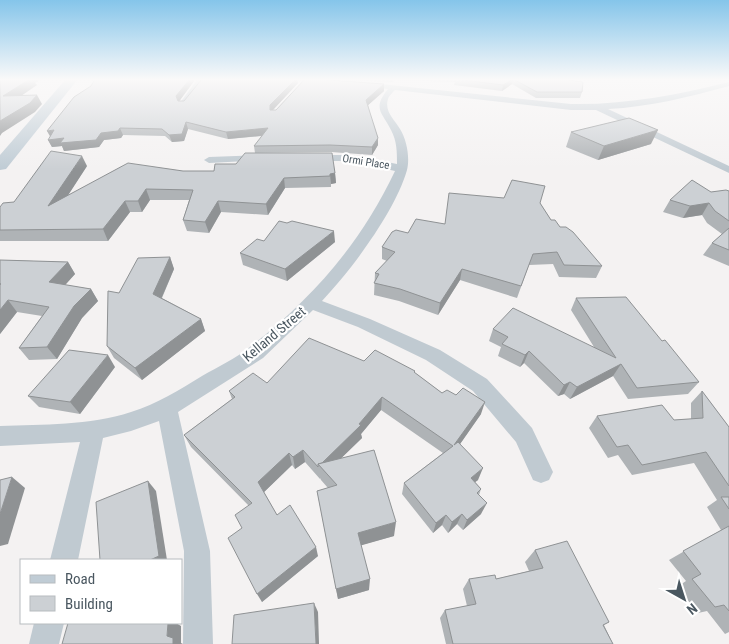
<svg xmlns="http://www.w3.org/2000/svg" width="729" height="644" viewBox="0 0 729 644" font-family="'Roboto Condensed',sans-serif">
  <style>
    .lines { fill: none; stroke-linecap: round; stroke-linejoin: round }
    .street { fill: #c0cad1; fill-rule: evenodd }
    .secondary { fill: #c0ccd5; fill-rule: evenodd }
    .wall { fill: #afb3b6 }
    .shaded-wall { fill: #8f9294 }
    .building { fill: #ccd0d4; stroke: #8f9294 }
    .labels { text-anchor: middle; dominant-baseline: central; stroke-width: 4.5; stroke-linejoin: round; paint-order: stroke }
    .far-street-label { font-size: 11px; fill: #4a5760; stroke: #fff }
    .street-label { font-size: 14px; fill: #4a5760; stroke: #fff }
  </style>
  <rect width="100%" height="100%" fill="#f4f2f2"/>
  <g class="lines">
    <!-- street -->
    <g class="street">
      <polygon points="198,79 205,79 186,106 180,106 179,104"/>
      <polygon points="292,79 324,79 331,81 327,83 296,81"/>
      <path d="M729 82V86C689 97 649 107 608 109L729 166V173L596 110H571L395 90C393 92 389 96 388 99 384 112 395 120 400 129 407 140 410 158 407 170 395 212 352 269 322 301L370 319 440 350 487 379 532 428 553 472 549 480 541 483 533 480 516 442 473 391 426 360 358 327 313 310 263 358 178 412 210 551 213 644H183L184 551 159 421 131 431 103 438 78 560H50L80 442 0 446V426C43 424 89 426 131 412 157 404 179 390 202 376 218 367 236 358 250 347 313 298 361 243 395 171L351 161H309L304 158 309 155H351L397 164C397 152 397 141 391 130 382 112 372 109 388 89L380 88V84L571 104C625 105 677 95 729 82Z"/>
      <polygon points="263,155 268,158 267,160 209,163 204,160 209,157"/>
      <polygon points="34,623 64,623 59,644 29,644"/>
    </g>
    <!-- secondary -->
    <polygon class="secondary" points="66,79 78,79 6,169 0,170 0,155"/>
  </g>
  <!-- wall -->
  <g class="wall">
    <polygon points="95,79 194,79 194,81 179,101 184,101 202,79 297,79 298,83 273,110 276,110 305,79 561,79 582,92 580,98 536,98 512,84 502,91 454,85 455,82 395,80 393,82 319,79 384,84 384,91 368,105 378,145 372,155 331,152 255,153 254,146 262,136 228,139 188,129 184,141 172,142 165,136 123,135 121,138 104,140 99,147 64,151 62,146 52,147 48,140 91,86"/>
    <polygon points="571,132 651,144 598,160 566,147"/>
    <polygon points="87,166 68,195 183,171 335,173 336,183 331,184 331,187 285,188 268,215 221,212 209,233 187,231 183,220 189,200 150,200 142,212 130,212 108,241 0,241 0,207 14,202"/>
    <polygon points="729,191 729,266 703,255 712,243 722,234 707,223 702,215 683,218 663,212 670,200 711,192"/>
    <polygon points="540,203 551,220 602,266 596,278 559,277 553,264 529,265 517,298 460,280 438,315 399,301 374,295 375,273 387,261 382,259 382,247 408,233"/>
    <polygon points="264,241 335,242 287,281 243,265 240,253"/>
    <polygon points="170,257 174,269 162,298 201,319 205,331 142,380 114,358 107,346 119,293"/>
    <polygon points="0,260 68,262 75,274 65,285 91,289 98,301 82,318 57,359 29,360 19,348 42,316 17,312 0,334"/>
    <polygon points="576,298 662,341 699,382 688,394 628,399 613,376 570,399 564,394 558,396 524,363 520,367 498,356 501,347 489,341 493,329 594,347 571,310"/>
    <polygon points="364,361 415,373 442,393 481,414 460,444 478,480 475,482 481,489 479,495 481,514 463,530 457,524 448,533 442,525 433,533 402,494 404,483 443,453 381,410 361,434 362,438 340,459 394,536 361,545 369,590 338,599 317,491 328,488 321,480 320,478 320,479 305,462 295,469 292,465 264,492 277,515 318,556 262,602 242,528 249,506 191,447 184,435 232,399 229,391"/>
    <polygon points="115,367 80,414 39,407 28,396"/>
    <polygon points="702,391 729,427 729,632 725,634 707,611 698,613 677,587 686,581 669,560 721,530 707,507 717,500 694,463 632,475 618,455 608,458 589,428 597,416 674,420 691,419 691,403"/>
    <polygon points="535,550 609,622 604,625 613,644 446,644 440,618 445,610 467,606 463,589 469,579 496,579 529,571 525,562"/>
  </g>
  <!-- shaded-wall -->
  <g class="shaded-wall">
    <polygon points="27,79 42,79 35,83 37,85 8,105 3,96"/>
    <polygon points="190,79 194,79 194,81 178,103 176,96"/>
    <polygon points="296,79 297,79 298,83 271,112 271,116 270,105"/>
    <polygon points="513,79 512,84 502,91 503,85"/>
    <polygon points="384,84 384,91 366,107 366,100"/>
    <polygon points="37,95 42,104 35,112 2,133 0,136 0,121"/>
    <polygon points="186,122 188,129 184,141 172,142 169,135"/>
    <polygon points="120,128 123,135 121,138 104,140 99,147 64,151 62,146 52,147 48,140 101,133"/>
    <polygon points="268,128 269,135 228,139 226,132"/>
    <polygon points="54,130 51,138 47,131"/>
    <polygon points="658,130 651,144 598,160 604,146"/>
    <polygon points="378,138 378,145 372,155 372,147"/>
    <polygon points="82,156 87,166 54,217 48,206"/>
    <polygon points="335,173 336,183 331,184 330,174"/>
    <polygon points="284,178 285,188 268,215 266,204"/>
    <polygon points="146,189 150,200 142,212 138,201"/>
    <polygon points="125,201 130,212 108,241 103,229"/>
    <polygon points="218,201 221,212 209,233 205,222"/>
    <polygon points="709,203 702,215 683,218 690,206"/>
    <polygon points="334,231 335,242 287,281 285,269"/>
    <polygon points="170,257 174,269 158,306 153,294"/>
    <polygon points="68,262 75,274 57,294 49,282"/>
    <polygon points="462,269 460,280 438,315 440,303"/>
    <polygon points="91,289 98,301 82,318 57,359 47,347 74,306"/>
    <polygon points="8,300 17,312 0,334 0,310"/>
    <polygon points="201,319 205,331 142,380 135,368"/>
    <polygon points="529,351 524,363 520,367 525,355"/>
    <polygon points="108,355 115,367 80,414 70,402"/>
    <polygon points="621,364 613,376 570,399 577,387"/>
    <polygon points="570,382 564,394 558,396 564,385"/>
    <polygon points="382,397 381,410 361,434 362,438 326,473 320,466 359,424"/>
    <polygon points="485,402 481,414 451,457 454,445"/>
    <polygon points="303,450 305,462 295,469 293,457"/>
    <polygon points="289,453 292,465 262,494 258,482"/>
    <polygon points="483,468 478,480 466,489 471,478"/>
    <polygon points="12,477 25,488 8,544 0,546 0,514"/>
    <polygon points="148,481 156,491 167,560 150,560"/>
    <polygon points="487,503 481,514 463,530 467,520"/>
    <polygon points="462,514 457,524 448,533 452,522"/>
    <polygon points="446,515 442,525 433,533 436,523"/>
    <polygon points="396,522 394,536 359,546 358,533"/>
    <polygon points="316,547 318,556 262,602 257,594"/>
    <polygon points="370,579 369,590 338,599 336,589"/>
    <polygon points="314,603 318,612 319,644 316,644"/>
    <polygon points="168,623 176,623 181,626 181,643 183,644 173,644 167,636"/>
  </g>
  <!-- building -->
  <g class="building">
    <polygon points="0,79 30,79 3,96 37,95 30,103 0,121"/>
    <polygon points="95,79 190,79 176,96 178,101 184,101 202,79 296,79 270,105 270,110 276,110 305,79 315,79 384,84 366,100 378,138 372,147 330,145 254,146 268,128 226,132 186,122 182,134 169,135 162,129 120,128 118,131 101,133 96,140 60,143 64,138 48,140 54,130 47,131 74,97 91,86"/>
    <polygon points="455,79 513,79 503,85"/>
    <polygon points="513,79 561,79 583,82 582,92 537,92"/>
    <polygon points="629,118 658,130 604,146 571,132"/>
    <polygon points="51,151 82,156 48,206 128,163 183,171 214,171 215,164 236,164 245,153 332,153 335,173 330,174 330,176 284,178 266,204 218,201 205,222 183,220 193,190 146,189 138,201 125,201 103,229 0,230 0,207 3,203 14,202"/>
    <polygon points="512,180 545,186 540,203 551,220 555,220 560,227 566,227 573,232 602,266 564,265 557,252 533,254 521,286 462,269 440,303 400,289 374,283 379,274 375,273 395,252 382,247 392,232 396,230 408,233 416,219 445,224 449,193 504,198"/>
    <polygon points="692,180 711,192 726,190 729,191 729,221 715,211 709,203 690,206 670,200"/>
    <polygon points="279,221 287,223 292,221 334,231 285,269 240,253 257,239 264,241"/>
    <polygon points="729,228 729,250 712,243"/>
    <polygon points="170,257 153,294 201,319 135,368 107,346 108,291 119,293 138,258"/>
    <polygon points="0,260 68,262 49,282 91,289 74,306 47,347 19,348 49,307 8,300 0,310 0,284 1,284 0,284"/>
    <polygon points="626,297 662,341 665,340 699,382 637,388 621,364 577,387 570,382 564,385 529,351 525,355 502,344 508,337 493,329 513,308 616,358 576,298"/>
    <polygon points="309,338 364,361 375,350 415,371 414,372 442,393 447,390 456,395 463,388 485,402 454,445 458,442 483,468 471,478 481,489 477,493 487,503 467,520 462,514 452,522 446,515 436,523 404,483 453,446 382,397 359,424 361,425 322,463 318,464 318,467 303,450 293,457 289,453 258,482 277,515 290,505 316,547 257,594 228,538 242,528 235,515 252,503 184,435 235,397 229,391 253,373 267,383"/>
    <polygon points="69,350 108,355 70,402 28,396"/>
    <polygon points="702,391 729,427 729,486 706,452 642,465 628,445 617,447 597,416 662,405 674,420 703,418"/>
    <polygon points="374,450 396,522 358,533 370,579 336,589 317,491 337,485 318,464"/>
    <polygon points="12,477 0,514 0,480"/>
    <polygon points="148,481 159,556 150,560 100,560 96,502"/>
    <polygon points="721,497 729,497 729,509"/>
    <polygon points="729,526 729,611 724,605 715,607 692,579 701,574 683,551"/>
    <polygon points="567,541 609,622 603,625 613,644 453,644 445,610 476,604 469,579 495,575 496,579 543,568 535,550"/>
    <polygon points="314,603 316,644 232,644 234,615"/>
    <polygon points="68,623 168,623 167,636 173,638 173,644 62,644"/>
  </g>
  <!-- sky -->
  <linearGradient id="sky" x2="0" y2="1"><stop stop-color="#85c5ea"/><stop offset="0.47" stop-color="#faf9f9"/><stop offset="1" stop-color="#faf9f9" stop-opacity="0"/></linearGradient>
  <rect width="729" height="169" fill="url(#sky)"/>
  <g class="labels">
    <!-- far-street labels -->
    <g class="far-street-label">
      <text transform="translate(366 162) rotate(9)">Ormi Place</text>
    </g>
    <!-- street labels -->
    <g class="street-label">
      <text transform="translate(274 334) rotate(-40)">Kelland Street</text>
    </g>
  </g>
  <!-- legend -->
  <rect x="20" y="559" width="162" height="65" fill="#ffffff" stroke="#b7bcbf"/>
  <rect x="30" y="575" width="25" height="8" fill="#c0ccd5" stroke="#b7bcbf"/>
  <text x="65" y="584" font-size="15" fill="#4a5760">Road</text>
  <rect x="30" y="596" width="25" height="15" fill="#ccd0d4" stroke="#b7bcbf"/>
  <text x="65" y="609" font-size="15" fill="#4a5760">Building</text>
  <!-- north arrow -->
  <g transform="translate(684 599) rotate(141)" stroke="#ffffff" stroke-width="4" paint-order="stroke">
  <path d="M0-4L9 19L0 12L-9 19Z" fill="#4a5760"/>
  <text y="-8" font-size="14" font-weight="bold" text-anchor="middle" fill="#4a5760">N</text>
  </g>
</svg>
